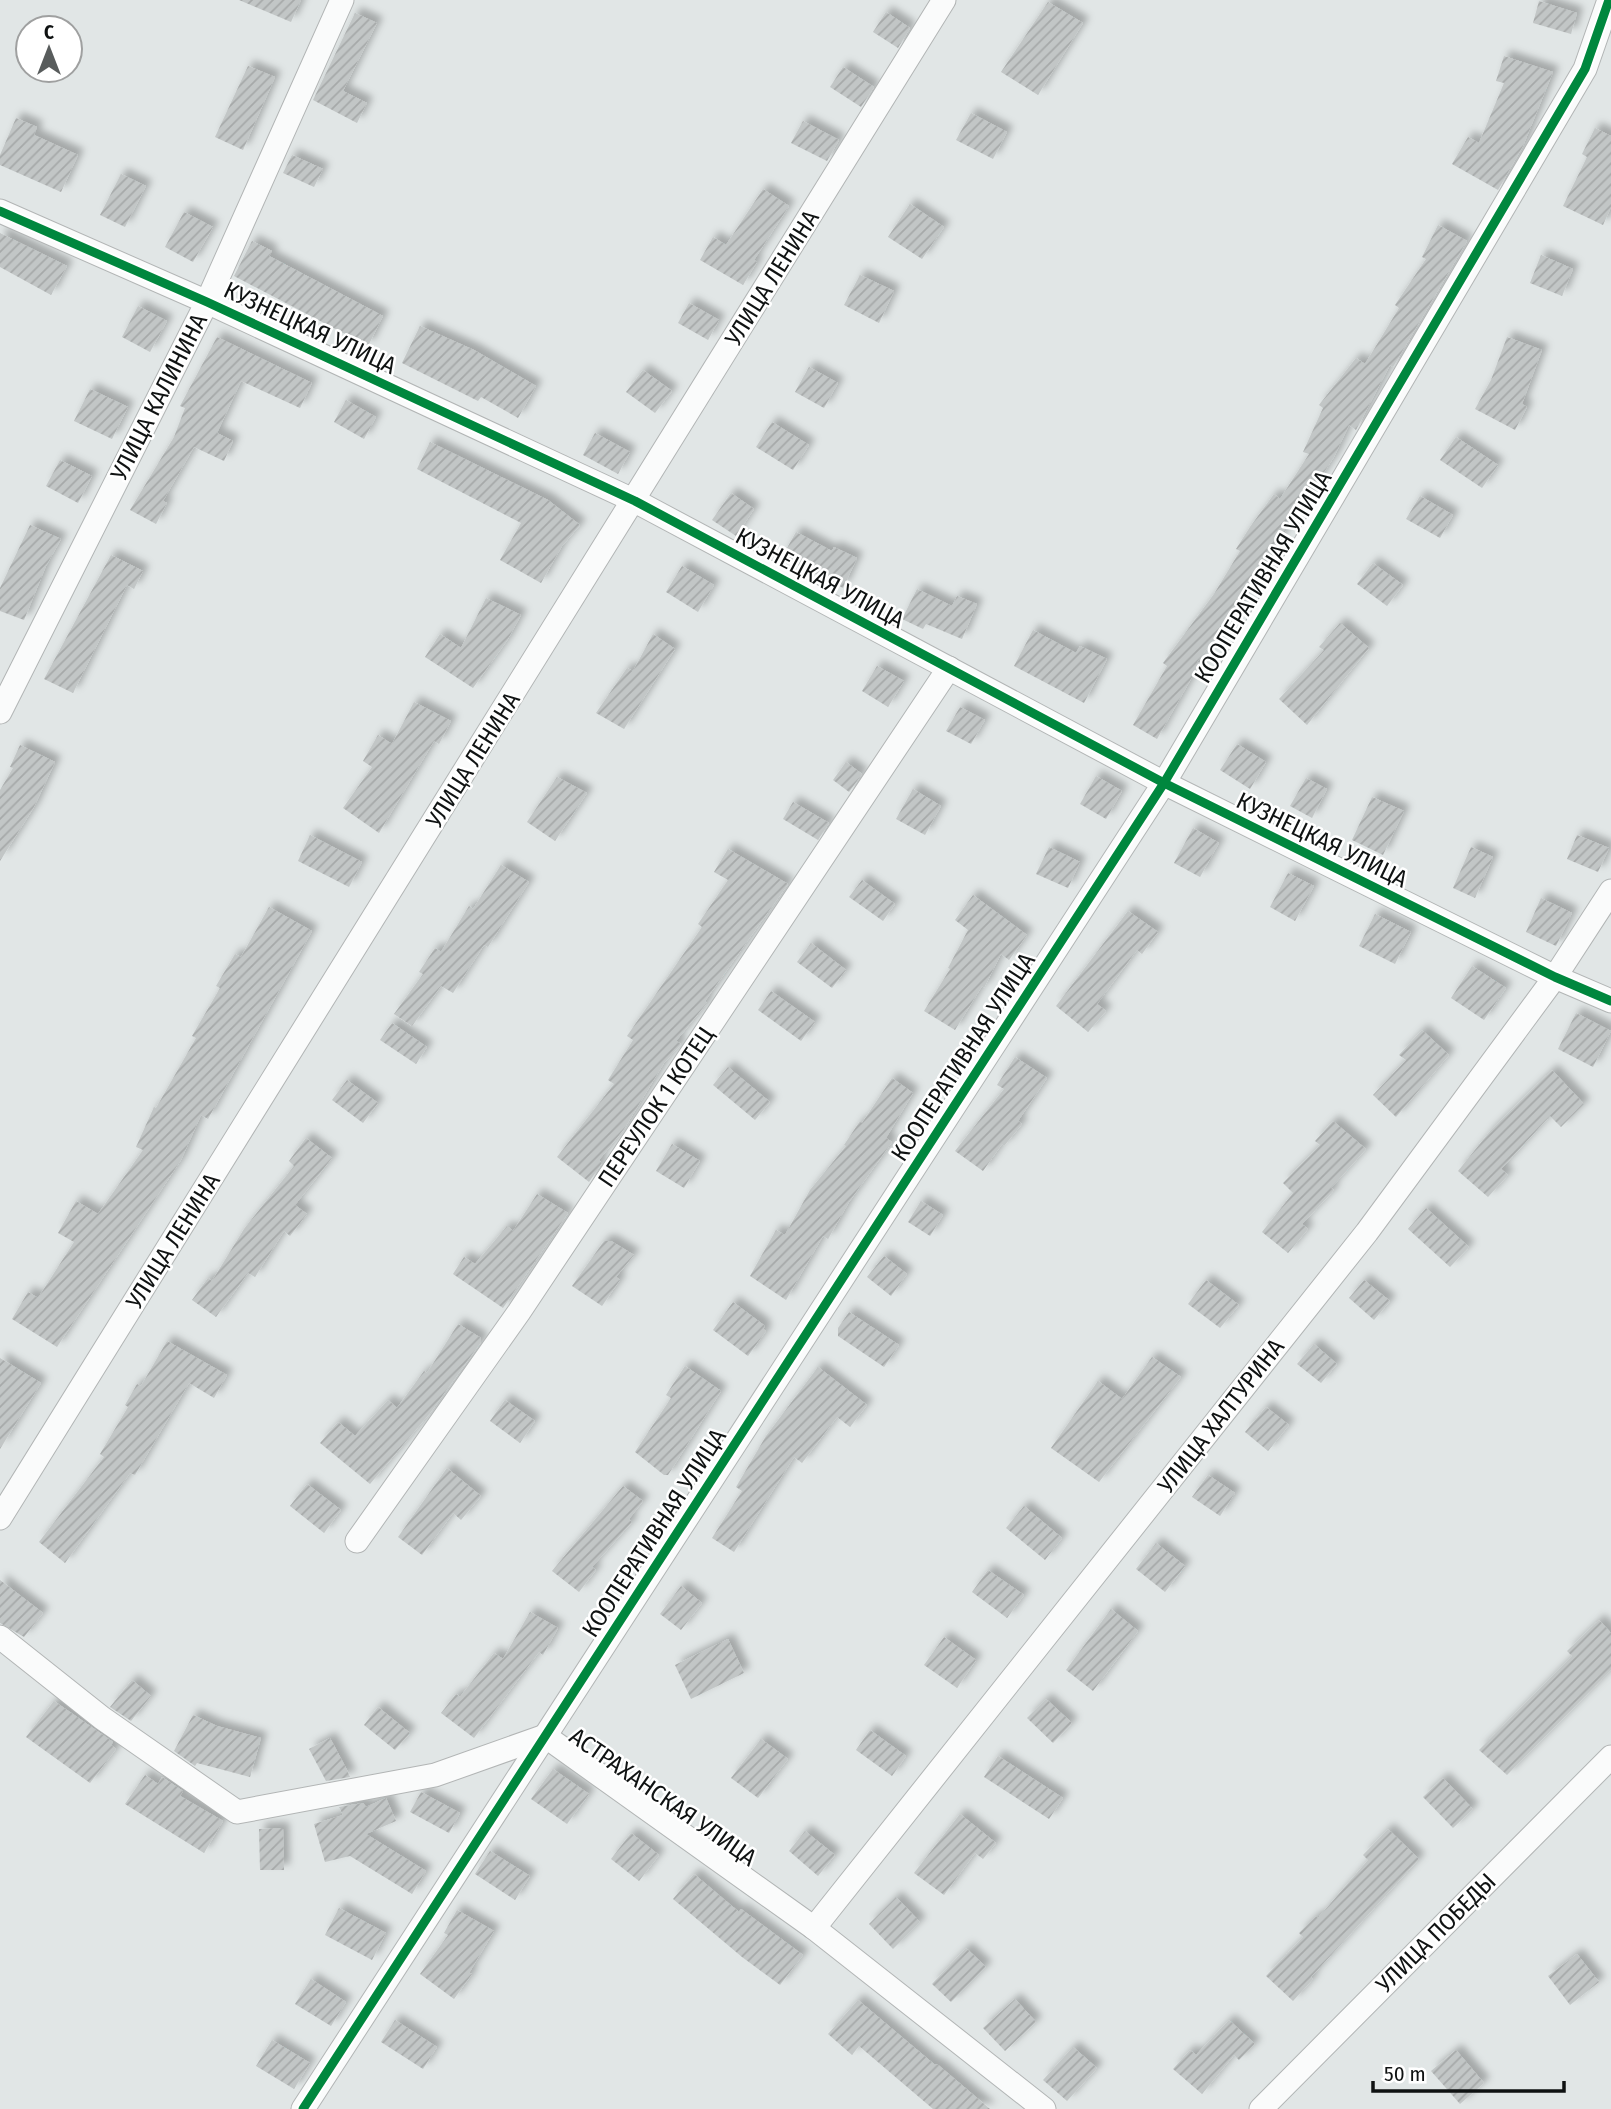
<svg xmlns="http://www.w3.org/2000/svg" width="1611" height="2109" viewBox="0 0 1611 2109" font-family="'Fira Sans Condensed',sans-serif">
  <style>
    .building { fill: url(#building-hatch); filter: url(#shadow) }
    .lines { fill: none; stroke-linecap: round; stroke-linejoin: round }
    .street-casing { stroke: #b2b5b5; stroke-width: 25 }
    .street { stroke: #fafbfb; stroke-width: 23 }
    .cycleway-casing { stroke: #fff; stroke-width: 13 }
    .cycleway { stroke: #00873e; stroke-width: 9 }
    .labels { text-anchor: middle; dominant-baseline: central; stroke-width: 5; stroke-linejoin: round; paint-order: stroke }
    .street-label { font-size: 24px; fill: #0f1212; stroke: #fff }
  </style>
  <defs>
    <pattern id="building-hatch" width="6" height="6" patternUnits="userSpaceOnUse" patternTransform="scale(1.75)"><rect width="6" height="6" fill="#c2c6c6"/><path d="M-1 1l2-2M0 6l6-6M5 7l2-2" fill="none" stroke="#a6a9a9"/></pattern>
    <filter id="shadow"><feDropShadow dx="6" dy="-6" stdDeviation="3.5" flood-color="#0004"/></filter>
  </defs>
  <rect width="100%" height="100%" fill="#e1e6e6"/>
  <!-- building -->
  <g class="building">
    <polygon points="239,0 301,0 291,22"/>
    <polygon points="1539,1 1577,13 1571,34 1533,23"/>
    <polygon points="1048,2 1083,23 1038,95 1001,72"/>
    <polygon points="886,12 910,28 898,48 873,32"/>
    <polygon points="355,13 377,23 343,91 367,103 357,123 313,100"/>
    <polygon points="1504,56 1553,72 1523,146 1498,190 1452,164 1468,137 1479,143 1504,83 1496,81"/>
    <polygon points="248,66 275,77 243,150 215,137"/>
    <polygon points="843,67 874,87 861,107 830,87"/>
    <polygon points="971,113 1007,132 993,159 956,140"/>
    <polygon points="16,118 37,127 34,135 78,155 61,192 0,165 0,155"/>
    <polygon points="803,121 839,140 827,161 791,143"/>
    <polygon points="1595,128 1611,136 1611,207 1603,225 1563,206 1587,157 1582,154"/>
    <polygon points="292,155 323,169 314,187 283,173"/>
    <polygon points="121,174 146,186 125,227 100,215"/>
    <polygon points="763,189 789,206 754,260 757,262 743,285 700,260 713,237 726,245"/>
    <polygon points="910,204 944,227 922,259 888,237"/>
    <polygon points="184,212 213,227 193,262 165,247"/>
    <polygon points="1438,225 1467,241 1393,367 1390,365 1356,430 1349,425 1334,457 1253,580 1256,582 1197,662 1200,663 1157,739 1133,725 1167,666 1163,663 1214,594 1240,551 1236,549 1250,527 1274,494 1280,499 1309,454 1303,452 1323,408 1319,405 1356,358 1365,364 1399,308 1395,305 1426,259 1422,257"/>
    <polygon points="0,233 67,266 51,295 0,267"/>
    <polygon points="252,241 272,251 269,256 383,316 368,346 234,276"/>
    <polygon points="1541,255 1573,269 1562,296 1530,283"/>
    <polygon points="860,275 894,291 879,323 844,305"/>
    <polygon points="689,303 719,320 708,340 678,323"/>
    <polygon points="138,306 167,321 150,352 122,337"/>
    <polygon points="420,326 474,350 536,386 518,418 481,397 478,401 402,363"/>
    <polygon points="217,337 312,383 300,408 241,381 217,433 233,441 224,461 194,447 163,501 167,503 156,524 130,510 174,437 185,408 180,406"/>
    <polygon points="1507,337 1542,350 1522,404 1527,407 1515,430 1475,409 1491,380"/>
    <polygon points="809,367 838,383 824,408 795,392"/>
    <polygon points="643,370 672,391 655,413 626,392"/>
    <polygon points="90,389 128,407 112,439 74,421"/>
    <polygon points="346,400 376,417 364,439 334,422"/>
    <polygon points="772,422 809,445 793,470 756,447"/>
    <polygon points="595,433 630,452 618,474 583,455"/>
    <polygon points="1456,437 1498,465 1482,488 1440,460"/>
    <polygon points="430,442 548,500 580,525 562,546 541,583 500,560 521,523 417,469"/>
    <polygon points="60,460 92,476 78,503 46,486"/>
    <polygon points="731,493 754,509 736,536 712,520"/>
    <polygon points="1420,496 1453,515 1440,538 1406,519"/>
    <polygon points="30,525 61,539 46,566 24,620 0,611 0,588"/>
    <polygon points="796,532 832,551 834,547 857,558 843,588 782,557"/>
    <polygon points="111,555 143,571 134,589 127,585 73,693 44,679"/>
    <polygon points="1373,563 1403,585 1387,606 1357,584"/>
    <polygon points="682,566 714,585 698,612 666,592"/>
    <polygon points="917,589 952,606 957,596 977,604 962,639 926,624 923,629 902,619"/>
    <polygon points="486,598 521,615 508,639 473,688 425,657 440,634 461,648"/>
    <polygon points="1340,623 1369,648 1307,725 1279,699 1324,650 1319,647"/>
    <polygon points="1033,630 1076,653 1080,646 1107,659 1084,703 1014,666"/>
    <polygon points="653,634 675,649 624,729 596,713 627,668 633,671"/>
    <polygon points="877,666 904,681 888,707 862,691"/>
    <polygon points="414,702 451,721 439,744 434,741 379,833 343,808 372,767 363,761 378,735 392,744"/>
    <polygon points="960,707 985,720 971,744 946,731"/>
    <polygon points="1237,744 1266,762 1250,789 1220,770"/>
    <polygon points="20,745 55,762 34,807 0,861 0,790 13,768 10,767"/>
    <polygon points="846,762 862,774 849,792 833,780"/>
    <polygon points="1096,776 1122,791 1106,819 1080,804"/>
    <polygon points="557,777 587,793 555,841 527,822"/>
    <polygon points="1306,778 1327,789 1312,818 1290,806"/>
    <polygon points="913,789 941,806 925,835 896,819"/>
    <polygon points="1372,797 1404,811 1383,855 1352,840"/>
    <polygon points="793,802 829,823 818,840 783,819"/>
    <polygon points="1193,828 1219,843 1200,877 1174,863"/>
    <polygon points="310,835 362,862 349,887 298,861"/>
    <polygon points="1577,835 1609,848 1598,872 1567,859"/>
    <polygon points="1049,847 1080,862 1068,888 1036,874"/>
    <polygon points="1471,847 1493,857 1475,898 1453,888"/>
    <polygon points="728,849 788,884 705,1001 707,1003 676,1041 681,1044 664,1063 624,1129 599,1160 602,1163 589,1182 557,1157 614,1084 608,1080 633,1040 627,1036 702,927 698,924 728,880 714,872"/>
    <polygon points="501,865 529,882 488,947 484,945 453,993 441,986 412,1026 394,1014 423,974 419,972 435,948 441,952 469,906 473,909"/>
    <polygon points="1288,873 1314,886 1295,921 1270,907"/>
    <polygon points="862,880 895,904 883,921 849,897"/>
    <polygon points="973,895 1027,935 1009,960 1001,954 984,988 982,986 955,1030 924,1011 950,969 948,968 968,930 955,920"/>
    <polygon points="1541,898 1572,913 1556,946 1526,932"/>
    <polygon points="269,907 312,931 208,1119 201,1115 181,1160 57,1347 12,1319 28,1292 38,1298 74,1242 58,1233 76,1201 98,1214 143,1150 136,1147 154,1107 156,1108 196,1038 192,1036 220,988 216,986 235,954 241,957"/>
    <polygon points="1128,911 1158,932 1142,954 1137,950 1097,1004 1106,1011 1088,1032 1056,1006"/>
    <polygon points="1375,914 1411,932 1395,964 1359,946"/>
    <polygon points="811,943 846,970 832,988 797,962"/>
    <polygon points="1472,966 1506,988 1484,1020 1451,998"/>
    <polygon points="771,991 815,1022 801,1041 758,1010"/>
    <polygon points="1576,1013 1611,1031 1593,1067 1558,1049"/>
    <polygon points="392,1023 427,1047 416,1064 380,1040"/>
    <polygon points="1422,1030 1449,1055 1396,1117 1373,1095 1406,1060 1399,1055"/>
    <polygon points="1015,1057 1047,1078 1018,1121 1022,1124 1004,1146 1002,1144 983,1171 955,1151 1004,1089 997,1085"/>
    <polygon points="728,1067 770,1102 755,1120 713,1085"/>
    <polygon points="1552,1070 1584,1104 1561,1127 1550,1116 1501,1169 1508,1175 1488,1197 1458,1171 1491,1130"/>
    <polygon points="892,1078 913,1093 886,1138 892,1142 849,1202 828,1239 823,1236 786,1300 750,1276 776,1230 785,1235 810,1190 846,1146 844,1145 860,1121 862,1123"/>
    <polygon points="347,1080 378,1103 363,1123 332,1100"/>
    <polygon points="1333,1121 1366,1149 1331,1188 1334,1190 1302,1224 1308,1229 1288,1253 1262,1232 1293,1193 1283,1183 1320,1145 1315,1141"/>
    <polygon points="306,1138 332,1158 295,1205 307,1214 290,1236 284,1231 255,1277 248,1273 216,1317 192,1300 208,1278 212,1281 244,1229 294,1166 289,1161"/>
    <polygon points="672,1144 700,1161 684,1188 656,1171"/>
    <polygon points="537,1194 568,1213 503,1308 453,1274 464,1257 475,1264 507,1226 513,1231"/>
    <polygon points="921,1201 943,1215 930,1236 908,1222"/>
    <polygon points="1426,1208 1469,1247 1450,1267 1408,1229"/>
    <polygon points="604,1241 611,1241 634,1255 616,1277 620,1280 602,1306 572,1286"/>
    <polygon points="884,1256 907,1274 891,1296 867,1277"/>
    <polygon points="1206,1280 1239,1305 1220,1328 1188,1304"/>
    <polygon points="1364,1280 1390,1301 1374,1320 1349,1298"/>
    <polygon points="733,1302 765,1326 763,1329 766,1331 748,1356 713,1330"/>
    <polygon points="849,1312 899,1345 884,1367 838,1336 838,1328"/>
    <polygon points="458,1324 481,1338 481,1342 430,1413 370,1484 320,1443 338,1422 355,1436 388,1400 397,1408 424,1371 427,1373"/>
    <polygon points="167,1341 227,1375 214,1398 189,1383 135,1475 130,1473 65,1563 39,1542 104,1457 100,1454 128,1407 125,1405 137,1384 141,1386"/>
    <polygon points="1314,1344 1337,1364 1321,1383 1297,1364"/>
    <polygon points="1152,1357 1181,1377 1099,1482 1051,1448 1098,1381 1122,1399"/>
    <polygon points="0,1358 41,1383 0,1449"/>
    <polygon points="685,1366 721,1391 668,1475 664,1475 635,1452 671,1398 666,1395"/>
    <polygon points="818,1367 867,1405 850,1427 837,1417 802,1463 794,1457 734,1552 712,1538 742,1491 736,1487 766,1436"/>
    <polygon points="505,1400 535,1421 520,1443 490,1421"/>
    <polygon points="1266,1407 1289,1425 1268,1451 1245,1432"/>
    <polygon points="447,1468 481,1496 461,1520 453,1513 422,1555 398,1537"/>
    <polygon points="1208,1475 1235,1493 1220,1516 1192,1497"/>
    <polygon points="307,1484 341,1510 324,1533 290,1506"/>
    <polygon points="623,1486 643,1501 629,1519 632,1522 592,1567 596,1570 579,1592 552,1571"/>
    <polygon points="1024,1506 1062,1538 1045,1560 1006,1528"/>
    <polygon points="1156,1543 1185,1566 1165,1592 1136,1569"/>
    <polygon points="988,1570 1024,1595 1007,1618 972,1592"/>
    <polygon points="0,1580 43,1613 24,1637 0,1623"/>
    <polygon points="681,1586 702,1603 681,1630 660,1614"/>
    <polygon points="1111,1609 1138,1631 1093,1691 1066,1670"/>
    <polygon points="530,1612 558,1628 543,1655 539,1652 474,1738 441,1713 456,1694 460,1697 494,1653 503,1659"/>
    <polygon points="1599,1620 1611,1633 1611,1670 1507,1775 1479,1750 1572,1656 1567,1651"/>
    <polygon points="944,1637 976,1660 957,1688 924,1665"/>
    <polygon points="728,1639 744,1673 691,1699 675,1665"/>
    <polygon points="132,1680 151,1696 131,1721 110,1707"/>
    <polygon points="1046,1699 1072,1723 1053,1743 1027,1718"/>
    <polygon points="54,1701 113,1742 111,1745 116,1749 90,1783 26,1737"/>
    <polygon points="378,1707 410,1733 395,1750 364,1725"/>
    <polygon points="193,1715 217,1726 261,1738 250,1777 197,1763 195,1766 174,1751"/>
    <polygon points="870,1730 906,1756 892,1776 856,1750"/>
    <polygon points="330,1738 346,1768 350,1777 326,1781 309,1749"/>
    <polygon points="761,1739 788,1759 758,1798 731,1778"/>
    <polygon points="998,1756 1063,1798 1049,1819 984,1777"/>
    <polygon points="553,1769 589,1794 567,1824 531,1799"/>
    <polygon points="145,1775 158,1784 162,1777 183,1791 180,1796 223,1821 204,1853 125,1804"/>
    <polygon points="1443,1778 1473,1809 1453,1828 1423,1797"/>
    <polygon points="421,1792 460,1813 449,1833 410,1812"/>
    <polygon points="386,1798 396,1821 366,1834 426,1871 412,1894 350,1856 325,1862 314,1824 343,1815 339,1807 363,1803 366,1807"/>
    <polygon points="960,1814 996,1843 983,1859 975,1853 944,1895 914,1873"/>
    <polygon points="283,1828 284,1870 260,1870 259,1829"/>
    <polygon points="1388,1829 1419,1859 1311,1977 1313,1979 1293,2001 1266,1976 1303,1937 1299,1933 1316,1916 1318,1918 1368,1860 1363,1855"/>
    <polygon points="805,1831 835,1855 818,1876 789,1851"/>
    <polygon points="631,1833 659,1855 639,1881 611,1859"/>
    <polygon points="490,1851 530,1876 515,1900 475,1874"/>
    <polygon points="694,1874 739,1912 741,1909 803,1955 780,1985 742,1957 673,1899"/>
    <polygon points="896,1897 920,1922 893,1949 869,1924"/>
    <polygon points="339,1908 386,1933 372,1960 325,1935"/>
    <polygon points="457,1910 494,1931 469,1973 472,1974 454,1999 420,1974 448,1935 444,1933"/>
    <polygon points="966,1948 986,1967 951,2002 932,1984"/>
    <polygon points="1577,1954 1599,1982 1570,2005 1548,1976"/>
    <polygon points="311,1979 346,2002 331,2026 295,2004"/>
    <polygon points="1015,1999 1036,2022 1005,2051 983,2028"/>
    <polygon points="858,2000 935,2065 937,2064 990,2109 933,2109 859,2046 852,2055 828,2034"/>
    <polygon points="395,2020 437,2047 423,2069 381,2042"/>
    <polygon points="1229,2020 1255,2044 1239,2060 1234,2055 1202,2094 1173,2069 1190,2050 1196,2055"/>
    <polygon points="272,2040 310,2063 294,2089 256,2066"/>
    <polygon points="1073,2047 1097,2068 1067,2101 1043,2080"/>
    <polygon points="1456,2050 1484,2083 1460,2104 1431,2071"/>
  </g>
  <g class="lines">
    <!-- street casing -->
    <g class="street-casing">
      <g id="street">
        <polyline points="0,211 207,302 635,501 1164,783 1555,977 1611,1001"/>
        <polyline points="0,712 207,302 342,0"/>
        <polyline points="0,1518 944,0"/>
        <polyline points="357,1541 519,1312 949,668"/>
        <polyline points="0,1637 102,1718 237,1812 435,1775 545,1736 814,1928 1044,2109"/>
        <polyline points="814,1928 1367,1232 1555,977 1611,891"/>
        <polyline points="303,2109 1164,783 1585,69 1609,0"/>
        <polyline points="1261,2109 1611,1757"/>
      </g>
    </g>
    <!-- street -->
    <use href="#street" class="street"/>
    <!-- cycleway casing -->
    <g class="cycleway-casing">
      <g id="cycleway">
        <polyline points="0,211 207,302 635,501 1164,783 1555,977 1611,1001"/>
        <polyline points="303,2109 1164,783 1585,69 1609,0"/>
      </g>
    </g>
    <!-- cycleway -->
    <use href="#cycleway" class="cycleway"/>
  </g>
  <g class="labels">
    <!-- street labels -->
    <g class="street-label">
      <text transform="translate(772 278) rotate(-58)">УЛИЦА ЛЕНИНА</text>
      <text transform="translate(310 328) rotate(25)">КУЗНЕЦКАЯ УЛИЦА</text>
      <text transform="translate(159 397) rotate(-63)">УЛИЦА КАЛИНИНА</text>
      <text transform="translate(1263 577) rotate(-59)">КООПЕРАТИВНАЯ УЛИЦА</text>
      <text transform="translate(820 578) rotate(28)">КУЗНЕЦКАЯ УЛИЦА</text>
      <text transform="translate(473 760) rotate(-58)">УЛИЦА ЛЕНИНА</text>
      <text transform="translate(1322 840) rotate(26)">КУЗНЕЦКАЯ УЛИЦА</text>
      <text transform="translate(963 1057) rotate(-57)">КООПЕРАТИВНАЯ УЛИЦА</text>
      <text transform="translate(656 1107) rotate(-56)">ПЕРЕУЛОК 1 КОТЕЦ</text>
      <text transform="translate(173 1241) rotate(-58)">УЛИЦА ЛЕНИНА</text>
      <text transform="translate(1221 1416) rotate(-52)">УЛИЦА ХАЛТУРИНА</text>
      <text transform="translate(654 1533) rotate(-57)">КООПЕРАТИВНАЯ УЛИЦА</text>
      <text transform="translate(663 1797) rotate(35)">АСТРАХАНСКАЯ УЛИЦА</text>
      <text transform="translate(1436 1933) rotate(-45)">УЛИЦА ПОБЕДЫ</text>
    </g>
  </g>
  <!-- north arrow -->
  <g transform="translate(49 49)"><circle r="33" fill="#ffffff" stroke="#9fa0a0" stroke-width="2"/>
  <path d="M0-5L12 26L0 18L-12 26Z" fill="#585c5c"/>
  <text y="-10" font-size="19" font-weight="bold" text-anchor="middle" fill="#0f1212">С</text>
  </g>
  <!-- scale -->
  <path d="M1373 2081v10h191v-10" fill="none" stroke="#0f1212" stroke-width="3.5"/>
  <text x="1384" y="2081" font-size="21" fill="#0f1212" stroke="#ffffff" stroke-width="5" paint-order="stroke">50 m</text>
</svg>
